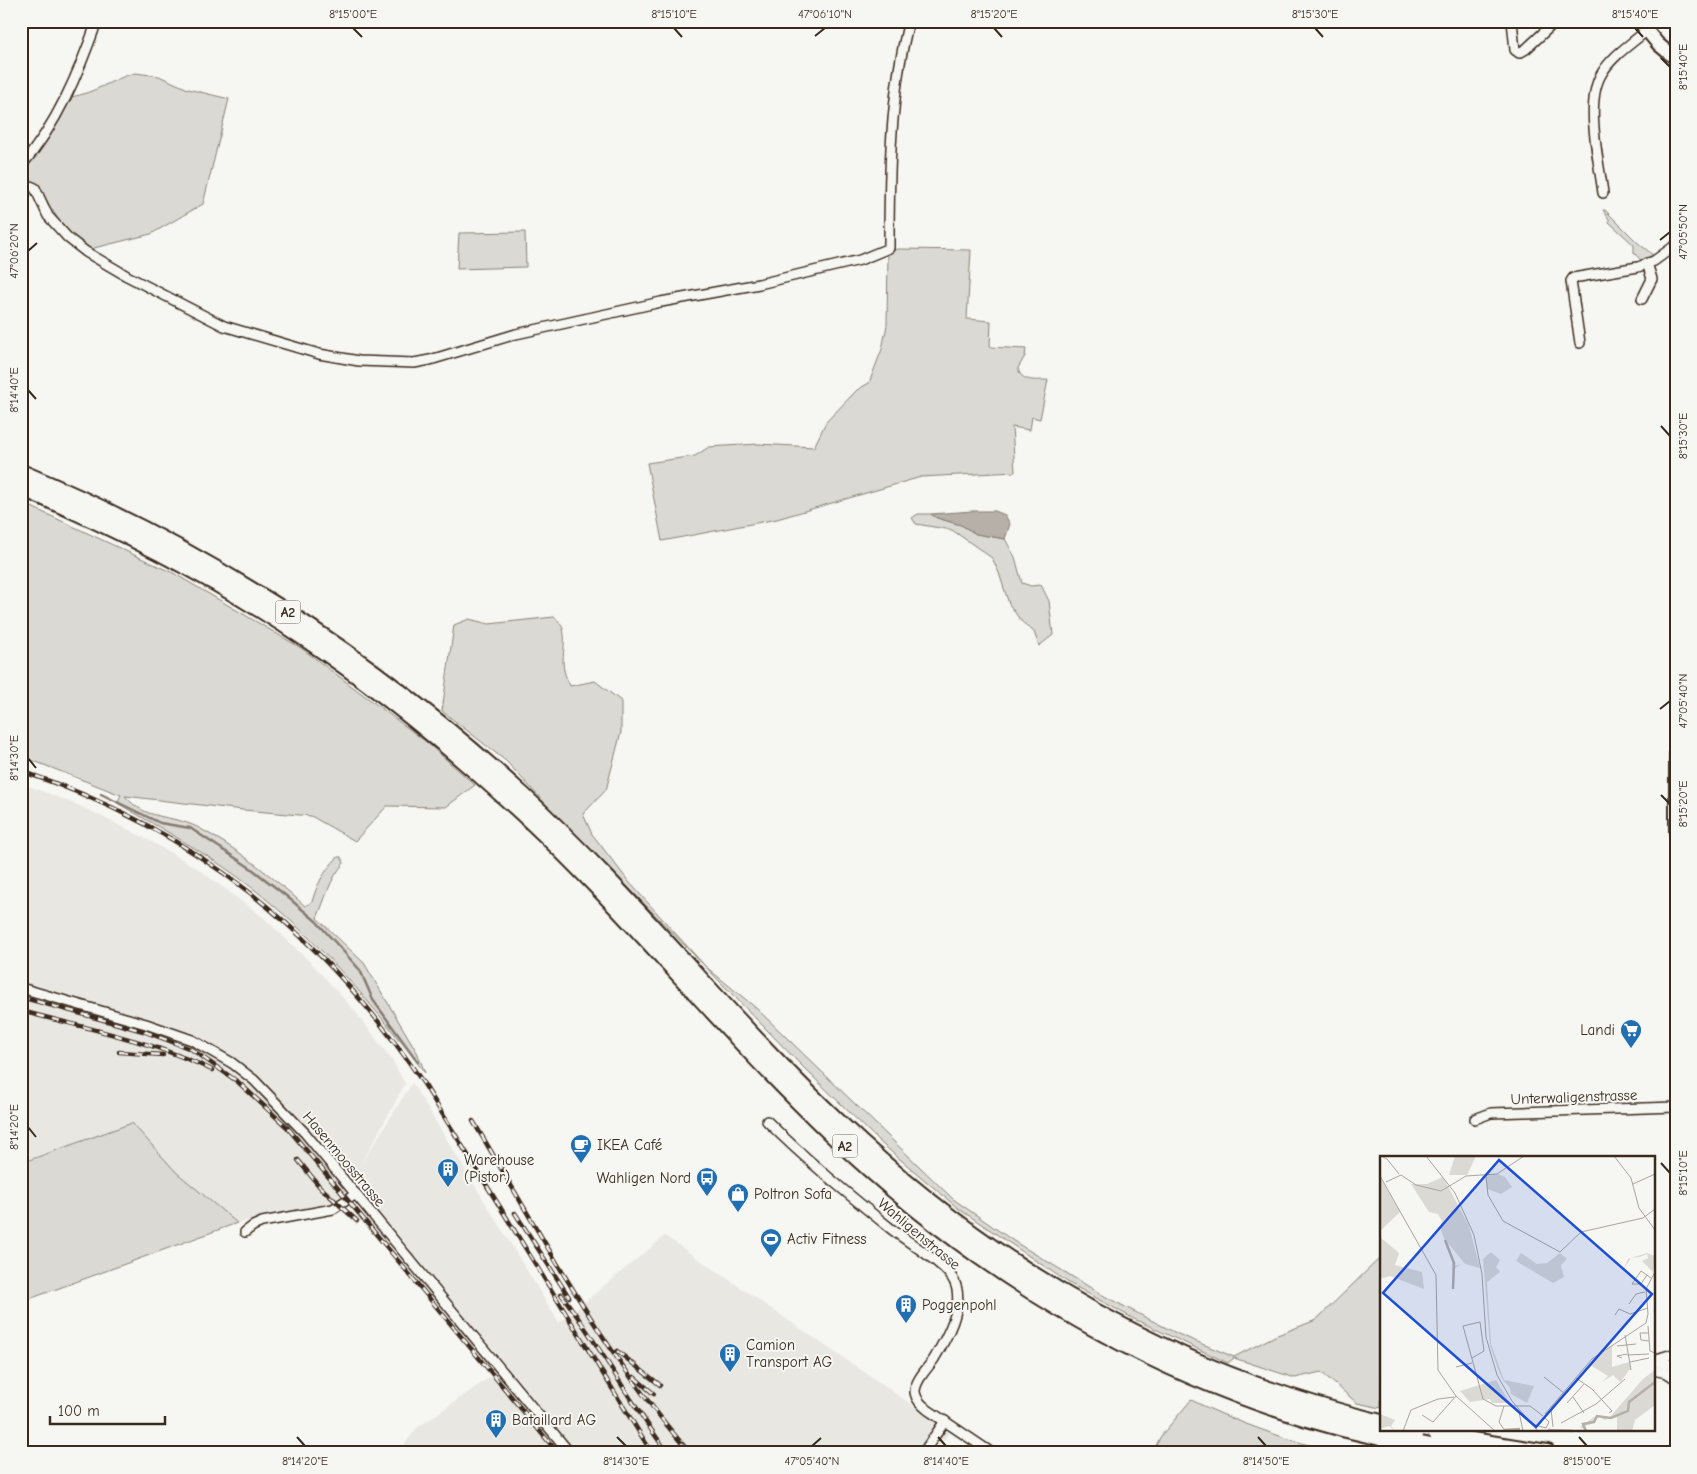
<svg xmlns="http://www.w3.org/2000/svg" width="1697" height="1474" viewBox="0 0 1697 1474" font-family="'Comic Neue',sans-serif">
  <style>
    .built { fill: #e8e7e2 }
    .green { fill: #dad9d3; stroke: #8a8278 }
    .water { fill: #b6b0a9; stroke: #857a71 }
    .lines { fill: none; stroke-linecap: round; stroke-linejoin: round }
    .stream { stroke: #857a71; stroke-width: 2.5 }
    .street-casing { stroke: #3b2a1e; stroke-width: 12 }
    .secondary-casing { stroke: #3b2a1e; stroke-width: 16 }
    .highway-casing { stroke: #3b2a1e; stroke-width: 20 }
    .street { stroke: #f6f6f2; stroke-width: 9 }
    .secondary { stroke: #f6f6f2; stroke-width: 12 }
    .highway { stroke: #f6f6f2; stroke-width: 16 }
    .rail-casing { stroke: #3b2a1e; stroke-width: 4.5 }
    .rail { stroke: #f6f6f2; stroke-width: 2.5; stroke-dasharray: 8; stroke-linecap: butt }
    .highway-bridge-casing { stroke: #3b2a1e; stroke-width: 20; stroke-linecap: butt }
    .highway-bridge { stroke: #f6f6f2; stroke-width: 16 }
    .ticks { fill: none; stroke: #3b2a1e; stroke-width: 2 }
    .labels { text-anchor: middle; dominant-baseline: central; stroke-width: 4; stroke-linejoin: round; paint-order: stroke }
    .shield { fill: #f6f6f2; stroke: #73675e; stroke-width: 1 }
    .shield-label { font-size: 14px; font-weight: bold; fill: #3b2a1e }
    .poi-label { font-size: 15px; fill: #3b2a1e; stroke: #f6f6f2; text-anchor: start }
    .street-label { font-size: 15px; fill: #3b2a1e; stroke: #f6f6f2 }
    .inset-river { fill: none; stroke: #b6b0a9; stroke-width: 2.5 }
    .inset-road { fill: none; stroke: #aba49d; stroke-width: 1 }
    .view { fill: #1d4ed8; fill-opacity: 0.15; stroke: #1d4ed8; stroke-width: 2.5 }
    .inset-edge { fill: none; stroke: #3b2a1e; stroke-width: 2.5 }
    .neatline { fill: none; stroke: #3b2a1e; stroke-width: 2 }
    .ticks-label { font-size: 12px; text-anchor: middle; fill: #3b2a1e }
  </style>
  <rect width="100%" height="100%" fill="#f6f6f2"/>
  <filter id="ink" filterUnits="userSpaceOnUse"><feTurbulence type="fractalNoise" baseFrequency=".02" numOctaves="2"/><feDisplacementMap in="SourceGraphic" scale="10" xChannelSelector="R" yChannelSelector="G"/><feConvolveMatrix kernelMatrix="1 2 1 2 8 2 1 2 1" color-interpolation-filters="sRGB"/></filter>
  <g filter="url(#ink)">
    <!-- built -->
    <polygon class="built" points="21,783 80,806 145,838 198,869 263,917 312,964 354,1010 392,1060 405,1084 359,1168 412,1083 559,1323 665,1236 950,1431 935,1453 398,1453 417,1428 506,1366 353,1181 337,1205 237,1223 176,1172 132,1123 21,1163"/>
    <!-- green -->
    <g class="green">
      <path d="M135 73 159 76 188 89 229 99 203 204 151 234 86 250 58 219 39 188 21 181V171L52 129 71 97C95 93 112 79 135 73Z"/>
      <polygon points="1603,210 1605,210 1637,242 1653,255 1641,260 1634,253 1634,245 1609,222 1609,219"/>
      <polygon points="525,232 526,267 457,269 459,233"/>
      <path d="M899 249 971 250 967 319 991 321 990 347 1026 349 1025 356 1018 368C1021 383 1036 380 1048 380L1040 419 1032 417 1030 430 1012 427 1015 472 921 477 777 519 662 541 647 463 695 456 709 447 758 444 814 447 826 422 857 390 869 383 882 349 887 325 888 251Z"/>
      <path d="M21 502 175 574 301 648 425 741 475 785 446 807 387 806 355 841 311 816 243 810 125 796C146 821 171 814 197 827 237 848 272 876 305 906L312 902C317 884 324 871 338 857H341L344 863C329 880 326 898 317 918L364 963 417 1052 425 1073C374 1006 321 943 255 890 212 856 164 830 117 803L121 795 21 756Z"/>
      <polygon points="918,514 931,514 937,518 961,525 976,534 1005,539 1015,557 1022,583 1031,586 1041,585 1049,601 1053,635 1039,646 1034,632 1021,621 1009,604 999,573 992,558 952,530 916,524 912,518"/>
      <path d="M554 617C572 629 560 653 564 670 565 676 568 681 570 686L595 681 621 701V732L606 790 583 814 592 834 629 882 705 966 756 1008 953 1199 1015 1242 1106 1297 1178 1334 1234 1357 1275 1336 1316 1320 1381 1257V1408L1357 1403 1321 1372 1295 1378 1234 1358 1228 1363 1134 1319 1069 1283 959 1209 882 1144 803 1067 586 844 568 828 506 761 442 711 454 625 469 619 489 624Z"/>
      <polygon points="132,1123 176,1172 237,1223 21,1302 21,1163"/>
      <path d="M1191 1400C1238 1423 1287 1440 1338 1453H1152L1161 1436Z"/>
    </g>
    <!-- water -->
    <polygon class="water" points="973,511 995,511 1005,515 1010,524 1005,539 976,534 961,525 937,518 931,514"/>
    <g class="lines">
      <!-- stream -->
      <polyline class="stream" points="101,794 160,823 190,828 252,869 285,895 316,921 360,970 373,1000 418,1062"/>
      <!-- street casing -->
      <g class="street-casing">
        <g id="street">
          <polyline points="1512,21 1515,50 1519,53 1526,49 1556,21"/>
          <path d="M21 166C57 125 79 72 97 21"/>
          <path d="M21 182 35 188 48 216 68 238 86 252 127 276 224 326 319 354 359 361 414 363 430 360 516 334 661 302 759 284 860 260 889 248C889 172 890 95 909 21"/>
          <path d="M1603 193C1599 161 1584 101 1602 73 1612 56 1631 44 1646 31"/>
          <polyline points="1642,299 1652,279 1647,263"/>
          <polyline points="1580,343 1571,281 1573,278 1638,267 1654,261 1676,245"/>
          <polyline points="21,988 146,1024 192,1040 232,1063 254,1080 305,1133 570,1453"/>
          <polyline points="1475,1119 1491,1113 1676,1107"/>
          <path d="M767 1121C805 1159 848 1194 890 1228 906 1241 946 1264 954 1281 966 1304 946 1339 934 1359 928 1368 915 1380 915 1392 916 1400 922 1405 928 1410L992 1453"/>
          <polyline points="245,1232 253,1226 262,1222 333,1209 356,1194"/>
          <polyline points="1653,1360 1676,1353"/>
          <polyline points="1653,1361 1676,1366"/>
          <polyline points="1653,1370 1667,1373 1676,1379"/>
          <polyline points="923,1453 945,1421"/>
        </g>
      </g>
      <!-- secondary casing -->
      <g class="secondary-casing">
        <g id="secondary">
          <polyline points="1639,21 1658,44 1676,59"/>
          <polyline points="1676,755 1676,832"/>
        </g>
      </g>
      <!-- highway casing -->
      <g class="highway-casing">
        <g id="highway">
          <path d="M21 473C208 551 374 659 523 796 635 899 729 1020 840 1124 993 1269 1175 1374 1381 1423"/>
          <path d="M21 487C122 530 221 580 311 642 383 691 449 746 513 804 626 907 722 1029 832 1134 994 1289 1198 1406 1421 1445"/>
          <polyline points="1413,1430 1438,1435"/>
          <polyline points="1478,1442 1547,1453"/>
        </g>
      </g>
      <!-- street -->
      <use href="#street" class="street"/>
      <!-- secondary -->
      <use href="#secondary" class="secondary"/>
      <!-- highway -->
      <use href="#highway" class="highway"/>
      <!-- rail casing -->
      <g class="rail-casing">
        <g id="rail">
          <path d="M21 771C195 829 323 933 424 1084L652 1453"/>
          <polyline points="21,997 143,1031 191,1049 238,1082 287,1127 558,1453"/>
          <path d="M21 1011C86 1028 152 1041 212 1070"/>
          <polyline points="119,1052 163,1055"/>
          <path d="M473 1121C541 1234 603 1353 690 1453"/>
          <polyline points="298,1160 320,1187 357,1221"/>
          <polyline points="515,1213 569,1297"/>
          <path d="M561 1294C600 1345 629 1402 668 1453"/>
          <polyline points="617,1351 660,1385"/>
          <polyline points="634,1377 654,1394"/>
        </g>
      </g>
      <!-- rail -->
      <use href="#rail" class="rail"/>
      <!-- highway-bridge casing -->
      <g class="highway-bridge-casing">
        <g id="highway-bridge">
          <polyline points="1438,1435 1478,1442"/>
          <polyline points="1421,1445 1460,1453"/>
        </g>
      </g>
      <!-- highway-bridge -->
      <use href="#highway-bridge" class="highway-bridge"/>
    </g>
  </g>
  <!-- ticks -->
  <path class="ticks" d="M353 28 362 37M674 28 682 37M994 28 1002 37M1315 28 1323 37M1635 28 1643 37M815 36 825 28M1661 58 1670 67M1660 240 1670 232M28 251 37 243M28 390 36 399M1661 426 1670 436M1660 709 1670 701M28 758 36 768M1661 795 1670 804M28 1127 36 1137M1661 1163 1670 1173M297 1437 305 1446M617 1437 626 1446M938 1437 946 1446M1258 1437 1266 1446M1579 1437 1587 1446M812 1446 821 1438"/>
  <!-- icons -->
  <defs>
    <g id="supermarket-pin" transform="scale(1.125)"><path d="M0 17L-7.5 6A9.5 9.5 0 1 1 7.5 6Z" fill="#1f6fb2" stroke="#f6f6f2"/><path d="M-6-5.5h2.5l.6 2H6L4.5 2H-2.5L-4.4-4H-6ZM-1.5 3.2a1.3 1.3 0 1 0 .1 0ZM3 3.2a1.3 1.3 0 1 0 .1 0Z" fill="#fff"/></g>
    <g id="cafe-pin" transform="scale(1.125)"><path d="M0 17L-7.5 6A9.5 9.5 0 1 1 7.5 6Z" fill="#1f6fb2" stroke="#f6f6f2"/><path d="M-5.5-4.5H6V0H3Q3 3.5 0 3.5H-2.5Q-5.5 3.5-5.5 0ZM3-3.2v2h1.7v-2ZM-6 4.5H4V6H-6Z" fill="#fff"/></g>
    <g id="building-pin" transform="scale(1.125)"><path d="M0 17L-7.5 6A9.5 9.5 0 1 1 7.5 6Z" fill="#1f6fb2" stroke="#f6f6f2"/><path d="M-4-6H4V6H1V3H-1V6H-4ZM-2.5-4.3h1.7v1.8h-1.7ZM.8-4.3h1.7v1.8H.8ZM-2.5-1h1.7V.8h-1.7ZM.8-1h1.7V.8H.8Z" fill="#fff"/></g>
    <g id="bus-pin" transform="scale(1.125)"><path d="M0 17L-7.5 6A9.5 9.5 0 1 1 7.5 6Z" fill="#1f6fb2" stroke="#f6f6f2"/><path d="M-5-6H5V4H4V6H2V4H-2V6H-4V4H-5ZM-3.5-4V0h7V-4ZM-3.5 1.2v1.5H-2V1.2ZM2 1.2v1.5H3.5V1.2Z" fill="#fff"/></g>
    <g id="shop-pin" transform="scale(1.125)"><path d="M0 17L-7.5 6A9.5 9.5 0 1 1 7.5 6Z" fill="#1f6fb2" stroke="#f6f6f2"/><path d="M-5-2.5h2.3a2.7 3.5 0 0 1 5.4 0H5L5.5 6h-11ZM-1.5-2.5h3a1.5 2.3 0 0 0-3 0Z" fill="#fff"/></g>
    <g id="stadium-pin" transform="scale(1.125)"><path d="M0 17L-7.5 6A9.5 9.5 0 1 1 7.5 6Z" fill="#1f6fb2" stroke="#f6f6f2"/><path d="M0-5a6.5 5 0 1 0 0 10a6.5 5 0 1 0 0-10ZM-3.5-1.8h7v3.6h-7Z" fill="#fff"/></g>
  </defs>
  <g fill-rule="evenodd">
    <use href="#supermarket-pin" x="1631" y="1030"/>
    <use href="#cafe-pin" x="581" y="1145"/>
    <use href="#building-pin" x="448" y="1169"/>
    <use href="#bus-pin" x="707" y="1178"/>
    <use href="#shop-pin" x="738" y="1194"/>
    <use href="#stadium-pin" x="771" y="1239"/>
    <use href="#building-pin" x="906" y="1305"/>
    <use href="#building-pin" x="730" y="1354"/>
    <use href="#building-pin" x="496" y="1420"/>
  </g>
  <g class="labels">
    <!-- shield labels -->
    <g class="shield">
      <rect x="275.5" y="600.5" width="25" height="23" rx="4"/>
      <rect x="832.5" y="1134.5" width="25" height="23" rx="4"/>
    </g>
    <g class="shield-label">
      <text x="288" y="612">A2</text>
      <text x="845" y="1146">A2</text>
    </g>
    <!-- poi labels -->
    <g class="poi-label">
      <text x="1615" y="1030" text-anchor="end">Landi</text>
      <text x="597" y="1145">IKEA Café</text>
      <text x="464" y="1160">Warehouse<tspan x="464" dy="17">(Pistor)</tspan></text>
      <text x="691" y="1178" text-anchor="end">Wahligen Nord</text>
      <text x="754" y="1194">Poltron Sofa</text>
      <text x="787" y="1239">Activ Fitness</text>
      <text x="922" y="1305">Poggenpohl</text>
      <text x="746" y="1345">Camion<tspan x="746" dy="17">Transport AG</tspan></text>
      <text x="512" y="1420">Bataillard AG</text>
    </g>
    <!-- street labels -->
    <g class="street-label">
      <text transform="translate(1574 1097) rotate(-2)">Unterwaligenstrasse</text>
      <text transform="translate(344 1159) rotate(50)">Hasenmoosstrasse</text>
      <text transform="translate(919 1234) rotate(40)">Wahligenstrasse</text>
    </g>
  </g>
  <!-- overview -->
  <g transform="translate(1380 1156)">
    <rect width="275" height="275" fill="#f6f6f2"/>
    <path d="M75 0H96L87 19H69ZM118 18 125 21 132 31 121 38 107 33 106 22 101 20ZM0 21 20 56 0 75ZM63 21 89 70 100 112 85 108 68 87 75 110 82 108 75 112 73 135 72 104 60 71 62 65 58 58 49 56 31 28H47ZM0 81 19 97 15 109 42 116 44 133 10 120 0 123ZM111 96 120 104 116 111 120 116 107 126 111 188 124 224 154 230 147 247 131 238 130 232 123 224 118 213 110 189 103 103ZM141 97 157 108 167 107 180 97 187 103 181 109 184 121 173 127 136 105ZM267 97 275 100 273 116 262 105 268 102 267 98 260 101 251 102 243 114 248 103ZM232 189V211L249 206 251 212 240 226 233 219 222 226 228 220 209 208ZM275 214V249L255 264 252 275H237V260L225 264 218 261 215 267 205 270 207 275 200 271 217 259 229 262 263 223ZM116 224 130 247H112L110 243 90 246 80 235ZM0 258 15 264 11 270 15 275 9 270 0 273Z" fill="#dad9d3"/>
    <path class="inset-river" d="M65 84 74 107 73 133M124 274 140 273M168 274 193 275M206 275 203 268 214 266 217 260 231 262 248 255 249 246 275 226"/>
    <path class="inset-road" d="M1 0 7 3 19 18M46 0 75 37 94 79 102 118 106 181 117 219 132 245 158 275M234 0 251 22 259 52 275 74M0 20 56 119 58 214 76 240 115 275M106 21 108 39 123 65 180 96 201 76 263 62 275 53M6 26 21 19 36 29 61 35 86 20 117 18 144 0M253 28 275 18M267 119 261 128H252L261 115 264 117 271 122M249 148 256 138 265 136M235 159 239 153 250 158 268 152M268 170 270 195 275 197M268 177H260L261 184 269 185M245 179 251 214M237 190 256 188M247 199 269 198M92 202 104 195 100 166 83 170 103 243 116 250H150L163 260M242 202 237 200 247 198M250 206 269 202M76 211 92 207M164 221 184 237M196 222 212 233 232 255 229 257M193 241 204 257M187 247 204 228M124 250 119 266 125 275M171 253 173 271M139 256 143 275M165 258 212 203 266 167 268 158 266 133 275 116M42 259 53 266 76 240M181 267 216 248 245 223M155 269 166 272 169 266 165 262M23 275 31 254 58 243 74 241"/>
    <path class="view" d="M119 4 272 138 156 271 3 137Z"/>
    <rect width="275" height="275" class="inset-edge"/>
  </g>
  <!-- margin -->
  <rect width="1697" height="1474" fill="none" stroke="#f6f6f2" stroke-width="55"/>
  <!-- scale -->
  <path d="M50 1416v8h115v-8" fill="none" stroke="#3b2a1e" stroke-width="2.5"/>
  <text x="58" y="1416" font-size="15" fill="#3b2a1e" stroke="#f6f6f2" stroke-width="4" paint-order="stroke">100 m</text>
  <rect x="28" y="28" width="1642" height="1418" class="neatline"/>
  <g class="ticks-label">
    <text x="353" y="18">8°15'00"E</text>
    <text x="674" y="18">8°15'10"E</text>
    <text x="825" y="18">47°06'10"N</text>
    <text x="994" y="18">8°15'20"E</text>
    <text x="1315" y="18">8°15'30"E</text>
    <text x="1635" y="18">8°15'40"E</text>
    <text transform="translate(1683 67) rotate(-90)" y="4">8°15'40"E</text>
    <text transform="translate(1683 232) rotate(-90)" y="4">47°05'50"N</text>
    <text transform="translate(14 251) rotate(-90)" y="4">47°06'20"N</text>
    <text transform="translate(14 390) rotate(-90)" y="4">8°14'40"E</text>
    <text transform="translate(1683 436) rotate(-90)" y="4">8°15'30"E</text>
    <text transform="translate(1683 701) rotate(-90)" y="4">47°05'40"N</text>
    <text transform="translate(14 758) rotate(-90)" y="4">8°14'30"E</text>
    <text transform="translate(1683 804) rotate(-90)" y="4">8°15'20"E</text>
    <text transform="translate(14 1127) rotate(-90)" y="4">8°14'20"E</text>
    <text transform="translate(1683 1173) rotate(-90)" y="4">8°15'10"E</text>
    <text x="305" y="1465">8°14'20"E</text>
    <text x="626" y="1465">8°14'30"E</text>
    <text x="812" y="1465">47°05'40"N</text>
    <text x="946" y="1465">8°14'40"E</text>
    <text x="1266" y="1465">8°14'50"E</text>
    <text x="1587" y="1465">8°15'00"E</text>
  </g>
</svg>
